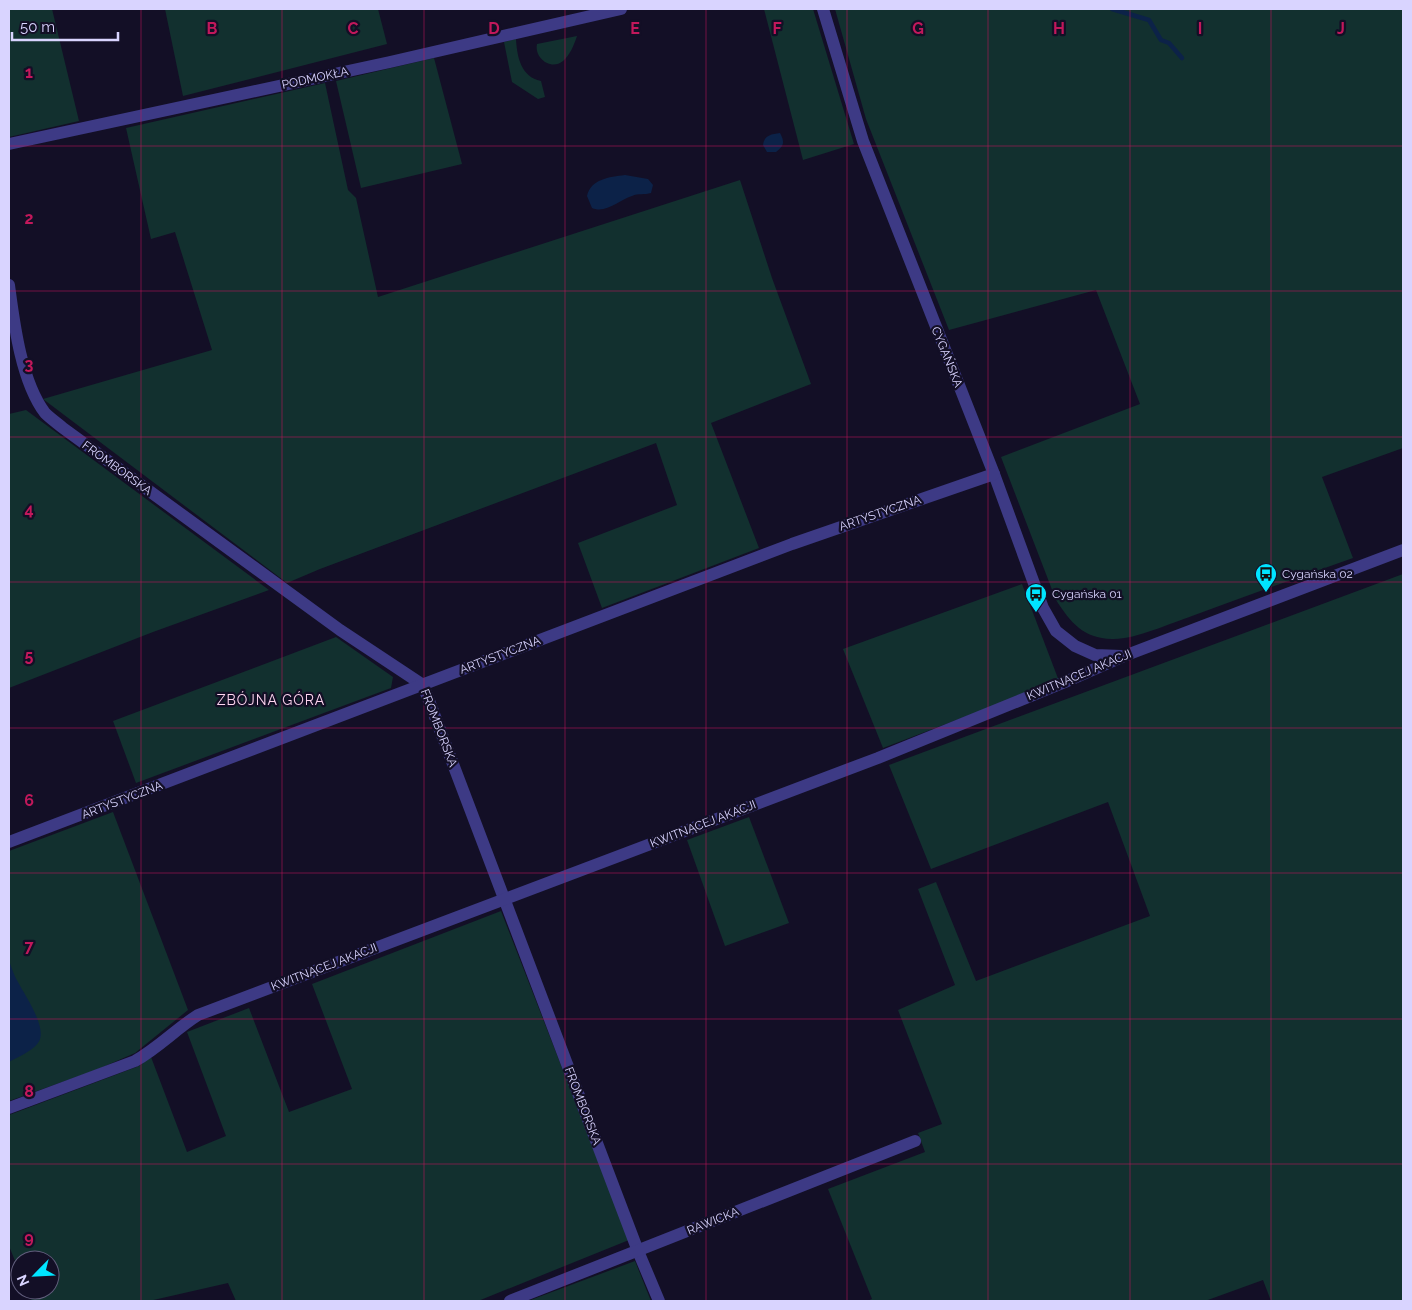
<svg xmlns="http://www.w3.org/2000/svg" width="1412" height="1310" viewBox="0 0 1412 1310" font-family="Raleway,sans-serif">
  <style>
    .green { fill: #12302f }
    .water { fill: #0c2248 }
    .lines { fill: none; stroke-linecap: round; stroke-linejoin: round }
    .stream { stroke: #0c2248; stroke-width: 4.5 }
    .street { stroke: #3d3a85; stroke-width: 12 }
    .grid { fill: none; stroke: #c2185b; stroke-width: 1; stroke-opacity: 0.55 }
    .labels { text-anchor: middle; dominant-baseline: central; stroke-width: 4.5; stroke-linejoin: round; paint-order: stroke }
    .street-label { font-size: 12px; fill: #d9d4ff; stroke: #130f26 }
    .poi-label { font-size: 12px; fill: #d9d4ff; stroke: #130f26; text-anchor: start }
    .neighbourhood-label { font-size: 14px; letter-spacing: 1px; fill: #ffd6f0; stroke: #130f26 }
    .grid-label { font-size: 16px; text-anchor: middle; font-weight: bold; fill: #c2185b; stroke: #130f26; stroke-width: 4.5; stroke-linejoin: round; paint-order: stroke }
  </style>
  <rect width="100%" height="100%" fill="#130f26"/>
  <!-- green -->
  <g class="green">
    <polygon points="9,9 52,9 79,121 9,137"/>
    <polygon points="165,9 378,9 387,44 183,96"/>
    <polygon points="764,9 813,9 854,144 803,160"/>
    <path d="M835 9H1403V448L1322 477 1353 558C1299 577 1246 596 1192 616 1171 623 1134 640 1112 639 1083 638 1071 623 1056 600L1001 457 1140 404 1096 290 949 330 866 119Z"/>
    <path d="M577 36C574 45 570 55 563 61 551 71 534 58 537 44Z"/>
    <path d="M516 39C517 57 521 77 541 81L545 97 538 99 512 82 504 42Z"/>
    <polygon points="434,58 462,164 361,188 336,81"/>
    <polygon points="325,83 348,190 356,198 378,297 740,180 772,278 811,384 711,423 759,548 602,608 578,543 677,505 656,443 320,569 287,583 43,399 212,350 175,232 151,239 126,128"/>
    <polygon points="26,410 269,590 153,632 9,688 9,414"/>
    <polygon points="1403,574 1403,1301 1271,1301 1263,1280 1205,1301 867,1301 872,1299 828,1189 925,1152 918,1133 942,1124 898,1010 955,985 918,889 936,882 976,981 1150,916 1108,802 931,869 889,765"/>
    <polygon points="1022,584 1059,681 883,748 843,649"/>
    <polygon points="336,637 393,677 391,688 136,783 113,721"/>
    <polygon points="113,812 188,1010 135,1053 96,1070 9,1101 9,851"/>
    <polygon points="749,817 789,923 725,946 687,840"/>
    <polygon points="501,911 629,1240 478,1301 236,1301 228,1283 149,1301 32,1301 27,1290 50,1290 50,1260 20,1260 20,1273 9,1246 9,1115 139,1066 151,1057 187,1152 226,1136 187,1032 249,1008 289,1112 352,1089 312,984"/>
    <polygon points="635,1261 651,1301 528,1301"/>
  </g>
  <!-- water -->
  <g class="water">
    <path d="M780 133C785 142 784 146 776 152H767L763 145C764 135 772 134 780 133Z"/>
    <path d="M625 175 648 179 653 185 651 193C645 195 638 193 632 196 619 200 606 214 592 208L587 196C591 179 609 177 625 175Z"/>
    <path d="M9 961C12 968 14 976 18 982 24 994 49 1029 38 1043 32 1051 18 1057 9 1062Z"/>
  </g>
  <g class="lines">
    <!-- stream -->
    <polyline class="stream" points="1112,9 1149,20 1161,40 1169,43 1182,58"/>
    <!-- street -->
    <g class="street">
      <polyline points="823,9 863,141 994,474 1043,608 1056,631 1075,646 1095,655 1121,656"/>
      <polyline points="9,144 390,62 621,9"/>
      <path d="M9 285C14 323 21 381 45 413 50 418 57 423 63 428L340 630 423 685 638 1251 659 1301"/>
      <polyline points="9,842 792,544 994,474"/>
      <path d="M9 1108 135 1061C158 1048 176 1029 198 1015L878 758 1065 682 1124 656 1403 550"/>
      <polyline points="510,1301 915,1141"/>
    </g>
  </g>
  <!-- grid -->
  <path class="grid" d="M141 9V1301M282 9V1301M424 9V1301M565 9V1301M706 9V1301M847 9V1301M988 9V1301M1130 9V1301M1271 9V1301M9 146H1403M9 291H1403M9 437H1403M9 582H1403M9 728H1403M9 873H1403M9 1019H1403M9 1164H1403"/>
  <!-- icons -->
  <defs>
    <g id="bus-pin" transform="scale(1.125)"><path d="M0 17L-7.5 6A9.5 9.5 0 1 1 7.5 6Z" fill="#00e5ff" stroke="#130f26"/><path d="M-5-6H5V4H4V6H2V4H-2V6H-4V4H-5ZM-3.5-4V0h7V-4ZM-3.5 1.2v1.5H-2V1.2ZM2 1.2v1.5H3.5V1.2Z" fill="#111"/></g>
  </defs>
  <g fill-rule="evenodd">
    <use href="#bus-pin" x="1266" y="574"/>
    <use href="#bus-pin" x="1036" y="594"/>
  </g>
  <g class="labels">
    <!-- street labels -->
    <g class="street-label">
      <text transform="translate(315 78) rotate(-12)">PODMOKŁA</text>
      <text transform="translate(947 357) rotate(68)">CYGAŃSKA</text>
      <text transform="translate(117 468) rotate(36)">FROMBORSKA</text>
      <text transform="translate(880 513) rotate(-19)">ARTYSTYCZNA</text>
      <text transform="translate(500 655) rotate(-21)">ARTYSTYCZNA</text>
      <text transform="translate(1079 675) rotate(-23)">KWITNĄCEJ AKACJI</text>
      <text transform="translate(439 728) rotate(69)">FROMBORSKA</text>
      <text transform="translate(122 800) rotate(-21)">ARTYSTYCZNA</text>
      <text transform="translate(703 824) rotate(-21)">KWITNĄCEJ AKACJI</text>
      <text transform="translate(324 967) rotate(-21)">KWITNĄCEJ AKACJI</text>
      <text transform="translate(583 1106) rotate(69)">FROMBORSKA</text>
      <text transform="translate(713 1221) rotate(-22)">RAWICKA</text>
    </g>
    <!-- poi labels -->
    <g class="poi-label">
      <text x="1282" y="574">Cygańska 02</text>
      <text x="1052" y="594">Cygańska 01</text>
    </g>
    <!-- neighbourhood labels -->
    <g class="neighbourhood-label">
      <text x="271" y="700">ZBÓJNA GÓRA</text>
    </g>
  </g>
  <g class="grid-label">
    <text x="212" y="34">B</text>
    <text x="353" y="34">C</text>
    <text x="494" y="34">D</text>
    <text x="635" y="34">E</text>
    <text x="777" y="34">F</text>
    <text x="918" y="34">G</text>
    <text x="1059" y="34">H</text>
    <text x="1200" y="34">I</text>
    <text x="1341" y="34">J</text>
    <text x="29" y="78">1</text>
    <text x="29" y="224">2</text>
    <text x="29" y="370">3</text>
    <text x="29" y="515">4</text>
    <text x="29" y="661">5</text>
    <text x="29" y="806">6</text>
    <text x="29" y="952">7</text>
    <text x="29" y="1097">8</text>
    <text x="29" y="1243">9</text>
  </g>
  <!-- border -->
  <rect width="1412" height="1310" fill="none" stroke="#d9d4ff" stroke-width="20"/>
  <!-- north arrow -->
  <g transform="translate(35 1275) rotate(246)"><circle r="24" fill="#130f26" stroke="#625e7d"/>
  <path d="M0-4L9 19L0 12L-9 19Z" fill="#00e5ff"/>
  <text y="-8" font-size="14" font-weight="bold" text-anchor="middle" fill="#d9d4ff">N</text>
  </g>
  <!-- scale -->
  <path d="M12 32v8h106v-8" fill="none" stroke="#d9d4ff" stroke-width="2.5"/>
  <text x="20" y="32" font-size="15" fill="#d9d4ff" stroke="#130f26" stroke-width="4" paint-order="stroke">50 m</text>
</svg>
